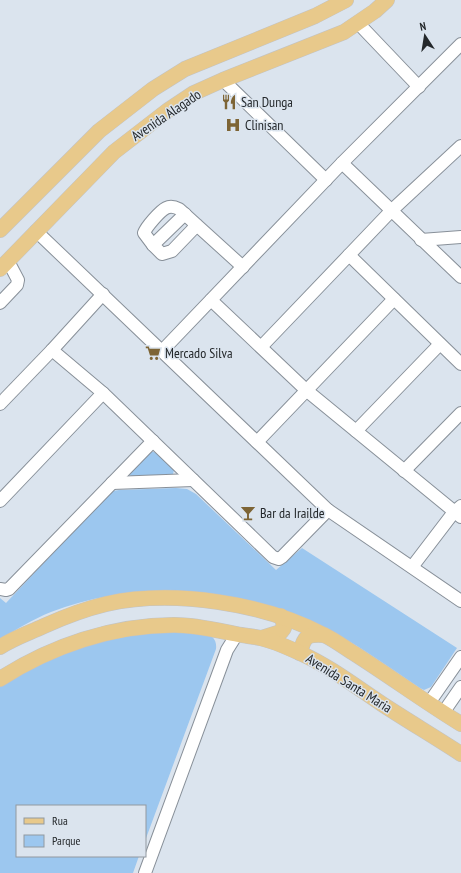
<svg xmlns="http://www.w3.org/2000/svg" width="461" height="873" viewBox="0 0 461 873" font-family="'PT Sans Narrow',sans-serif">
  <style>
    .green { fill: #9cc7ef }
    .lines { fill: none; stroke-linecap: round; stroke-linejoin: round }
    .minor-casing { stroke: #889099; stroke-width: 14 }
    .major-casing { stroke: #c2c3c4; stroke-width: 16 }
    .minor { stroke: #fff; stroke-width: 12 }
    .major { stroke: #e8c98b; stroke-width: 15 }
    .labels { text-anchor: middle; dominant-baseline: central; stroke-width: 3; stroke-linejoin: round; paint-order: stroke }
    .poi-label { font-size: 14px; fill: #24282b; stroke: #dbe4ee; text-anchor: start }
    .street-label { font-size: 14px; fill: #24282b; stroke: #dbe4ee }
  </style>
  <rect width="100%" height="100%" fill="#dbe4ee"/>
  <!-- green -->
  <g class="green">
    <polygon points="148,452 154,452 157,454 174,470 173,474 132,477 128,473"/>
    <path d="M176 488 187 489 196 494 276 570 302 548 457 648 431 687 424 690 420 688C388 667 357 643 322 627 236 587 140 578 51 612 33 619 16 630 0 639V598L6 603 108 495 113 491 119 490Z"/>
    <path d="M140 631 206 632C213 637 217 640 216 649L145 841V806H17V856H139L133 873H0V685L51 656Z"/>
  </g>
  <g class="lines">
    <!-- minor casing -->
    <g class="minor-casing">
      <g id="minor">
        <polyline points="358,23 419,87"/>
        <polyline points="223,80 326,180"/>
        <polyline points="342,163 461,277"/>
        <path d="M197 225 172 251 162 254 153 245 144 233C146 227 160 211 166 208 170 206 175 207 179 209L243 267"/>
        <polyline points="36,231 328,510 461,601"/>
        <polyline points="421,240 461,237"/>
        <polyline points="153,245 185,214"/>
        <polyline points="349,255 391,211 461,146"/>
        <polyline points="103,294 52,350 103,393 273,557 279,559 282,557 328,510"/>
        <polyline points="211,300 306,390 461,517"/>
        <polyline points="0,303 17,285 18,280 8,261"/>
        <polyline points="261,347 349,255 461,364"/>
        <polyline points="162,351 342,163 461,44"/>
        <polyline points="0,404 52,350"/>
        <polyline points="356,431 440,344"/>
        <polyline points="257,442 394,299"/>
        <polyline points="404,471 461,413"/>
        <polyline points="112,483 193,480"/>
        <polyline points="0,501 103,393"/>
        <polyline points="412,567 454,512 461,506"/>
        <polyline points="0,589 6,590 9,589 153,441"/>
        <polyline points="429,703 461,657"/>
        <polyline points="443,713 461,687"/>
        <polyline points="145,873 227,650 237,634"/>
      </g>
    </g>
    <!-- major casing -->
    <g class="major-casing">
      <g id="major">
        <polyline points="0,230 99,131 153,89 185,69 315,16 346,0"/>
        <polyline points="0,269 114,152 167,111 194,93 223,80 344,32 375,11 387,0"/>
        <polyline points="262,638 281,632 284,628 283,621 281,616"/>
        <path d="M0 647C14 638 29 633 44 626 64 617 85 609 106 604 173 589 264 603 324 635 335 640 345 648 355 654 391 677 425 702 461 724"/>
        <path d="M300 653C304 636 307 634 324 635"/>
        <path d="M0 679C51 646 113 625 174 625 195 625 216 630 236 634 244 636 253 636 260 638 271 640 289 648 300 653 329 666 355 686 382 704 408 721 435 737 461 754"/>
      </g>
    </g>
    <!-- minor -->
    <use href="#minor" class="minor"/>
    <!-- major -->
    <use href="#major" class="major"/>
  </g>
  <!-- icons -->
  <defs>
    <g id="restaurant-bare" transform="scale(1.2)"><path d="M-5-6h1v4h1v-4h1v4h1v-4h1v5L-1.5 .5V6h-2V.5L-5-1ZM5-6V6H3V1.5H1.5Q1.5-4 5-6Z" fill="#7d6435" stroke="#dbe4ee" stroke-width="2.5" paint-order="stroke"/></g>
    <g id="hospital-bare" transform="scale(1.2)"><path d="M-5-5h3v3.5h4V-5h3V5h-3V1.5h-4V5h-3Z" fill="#7d6435" stroke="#dbe4ee" stroke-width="2.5" paint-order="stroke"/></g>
    <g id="supermarket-bare" transform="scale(1.2)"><path d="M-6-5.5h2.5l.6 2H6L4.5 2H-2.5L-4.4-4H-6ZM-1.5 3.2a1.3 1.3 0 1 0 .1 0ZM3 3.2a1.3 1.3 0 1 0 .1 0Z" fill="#7d6435" stroke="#dbe4ee" stroke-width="2.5" paint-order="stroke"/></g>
    <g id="bar-bare" transform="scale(1.2)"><path d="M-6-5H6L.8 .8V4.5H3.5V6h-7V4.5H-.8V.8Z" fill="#7d6435" stroke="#dbe4ee" stroke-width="2.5" paint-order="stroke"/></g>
  </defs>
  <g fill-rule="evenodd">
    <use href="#restaurant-bare" x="229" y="102"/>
    <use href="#hospital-bare" x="233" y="125"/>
    <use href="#supermarket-bare" x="153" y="353"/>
    <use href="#bar-bare" x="248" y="513"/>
  </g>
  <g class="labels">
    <!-- poi labels -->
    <g class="poi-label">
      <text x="241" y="102">San Dunga</text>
      <text x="245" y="125">Clinisan</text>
      <text x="165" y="353">Mercado Silva</text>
      <text x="260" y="513">Bar da Irailde</text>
    </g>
    <!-- street labels -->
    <g class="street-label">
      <text transform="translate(166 115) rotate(-34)">Avenida Alagado</text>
      <text transform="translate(349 683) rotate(32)">Avenida Santa Maria</text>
    </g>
  </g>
  <!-- legend -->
  <rect x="16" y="805" width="130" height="52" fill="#dbe4ee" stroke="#9299a0"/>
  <rect x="24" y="818" width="20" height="6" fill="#e8c98b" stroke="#9299a0"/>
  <text x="52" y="825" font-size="12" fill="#24282b">Rua</text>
  <rect x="24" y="835" width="20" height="12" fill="#9cc7ef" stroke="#9299a0"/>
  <text x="52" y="845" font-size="12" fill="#24282b">Parque</text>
  <!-- north arrow -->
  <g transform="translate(425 36) rotate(348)" stroke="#dbe4ee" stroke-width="3" paint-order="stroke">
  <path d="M0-3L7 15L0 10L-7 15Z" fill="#24282b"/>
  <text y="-6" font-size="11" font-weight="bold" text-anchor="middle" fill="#24282b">N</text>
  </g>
</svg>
